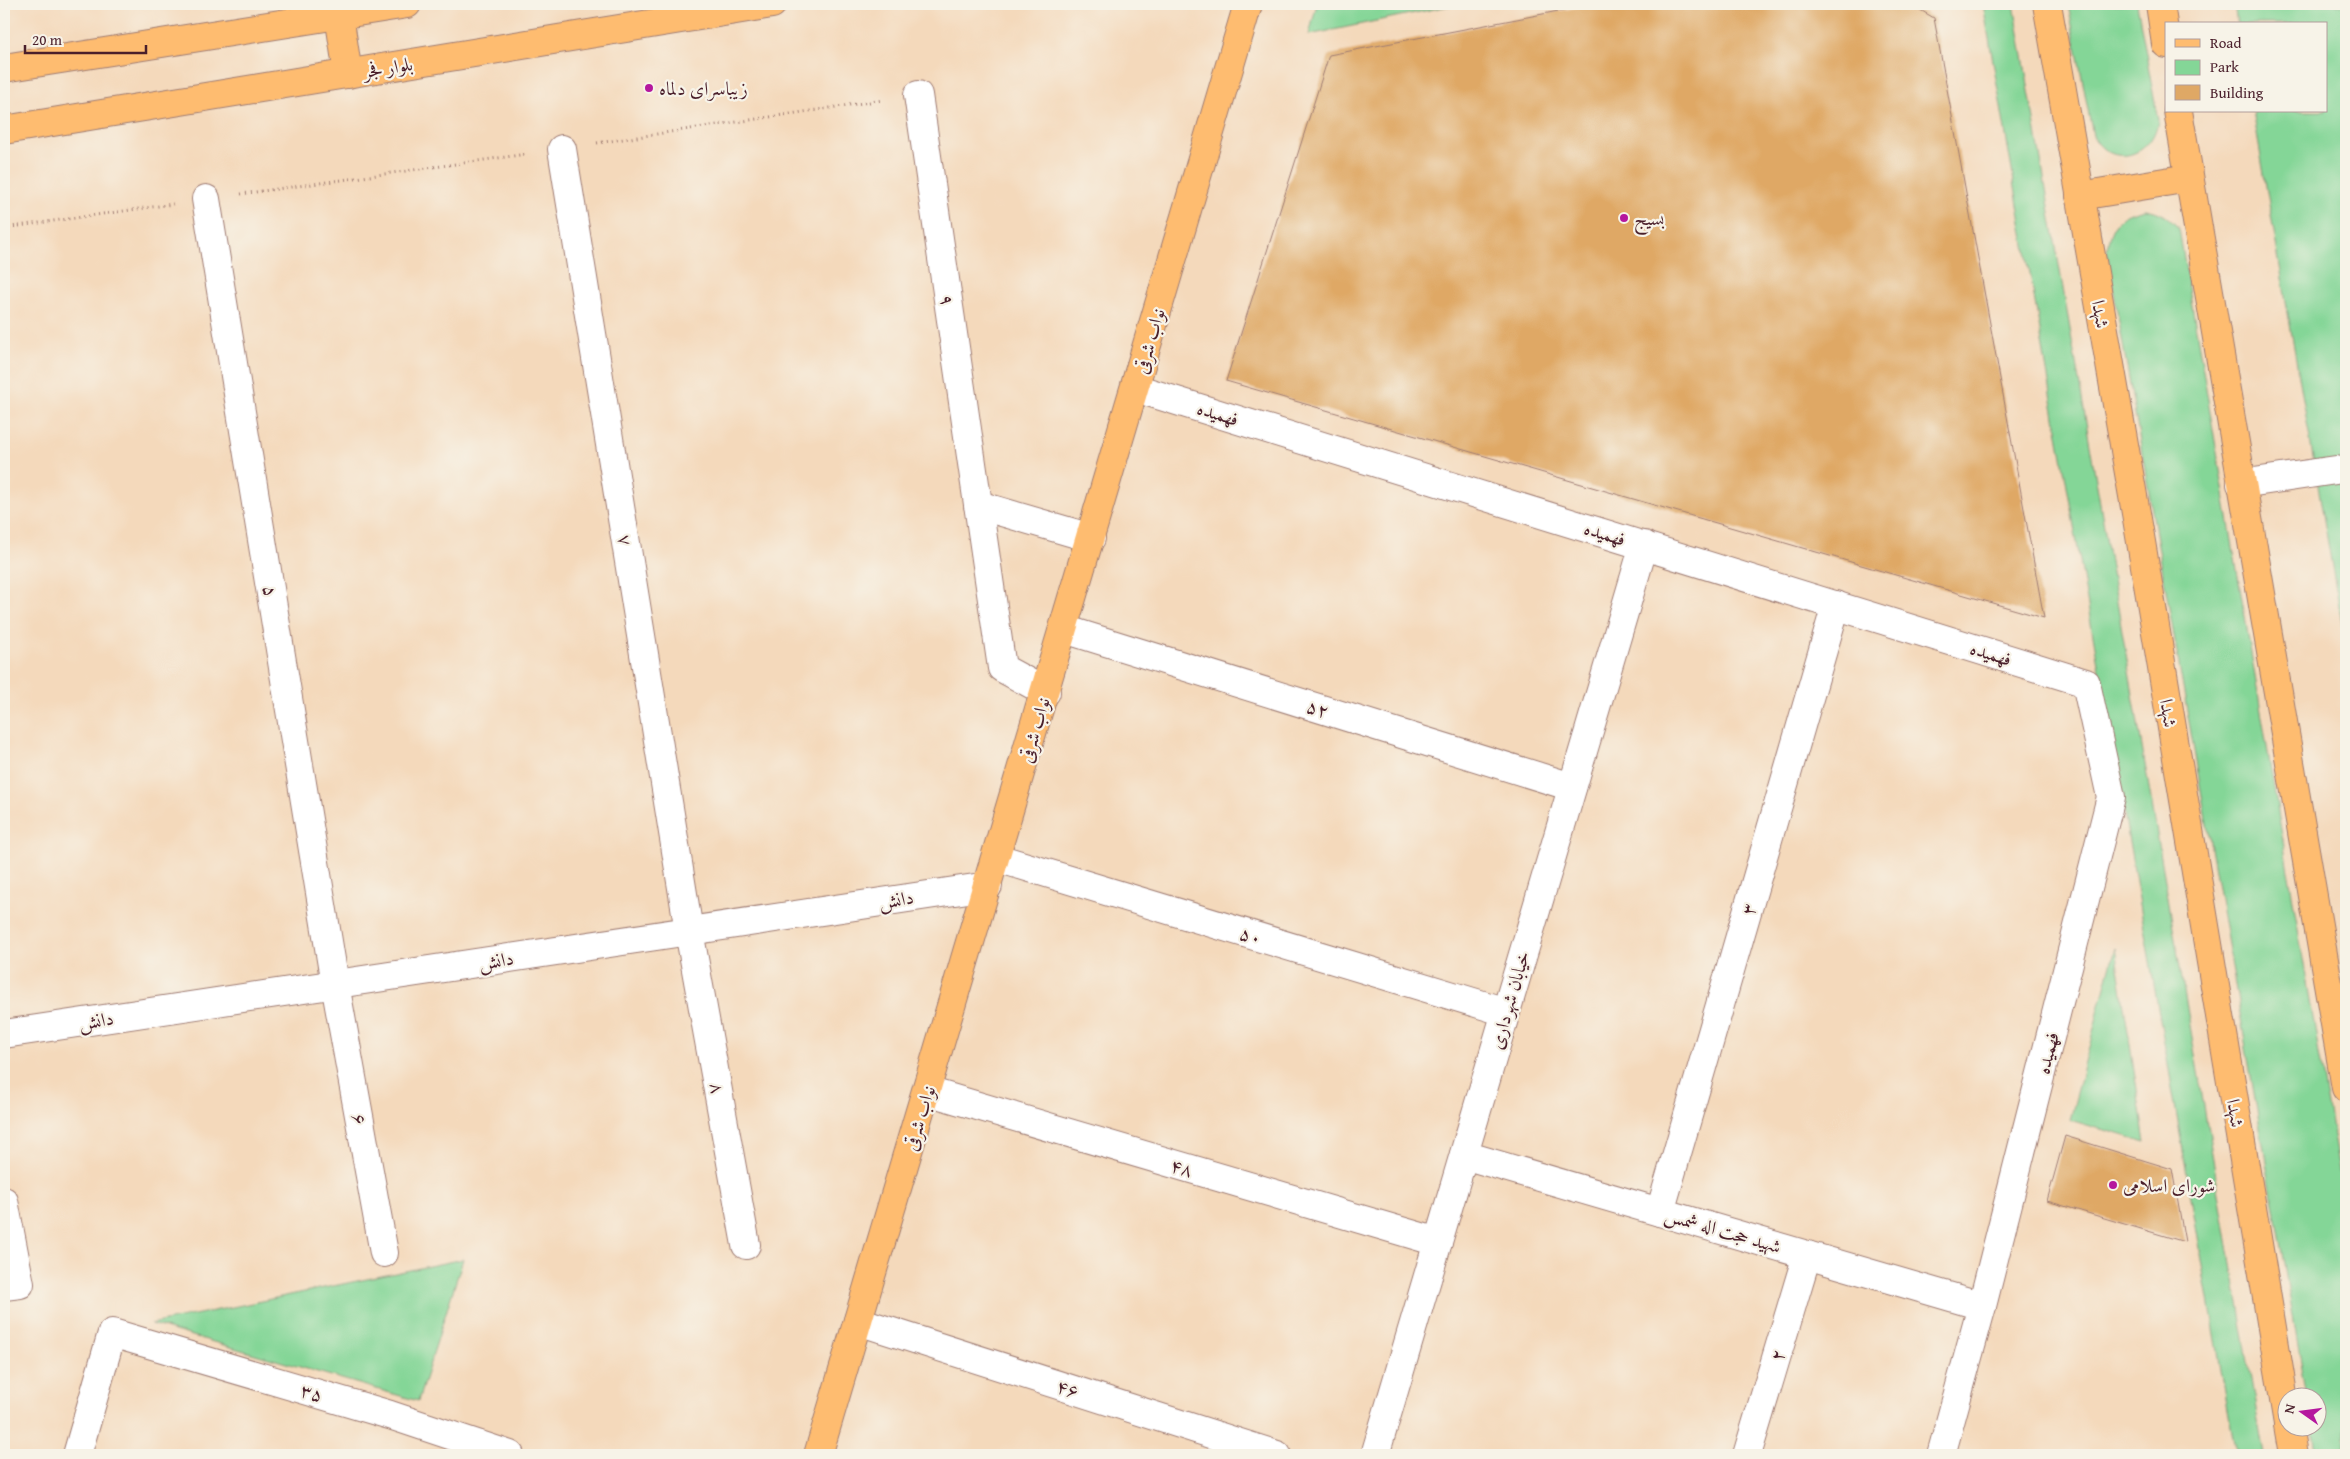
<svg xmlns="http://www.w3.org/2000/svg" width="2350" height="1459" viewBox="0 0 2350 1459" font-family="'Gentium Book Plus',Amiri,serif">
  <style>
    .green { fill: #84d697; stroke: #677a61 }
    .building { fill: #dfa865 }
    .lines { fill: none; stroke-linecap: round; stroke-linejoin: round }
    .minor-casing { stroke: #9f7c73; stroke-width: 30 }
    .major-casing { stroke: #9f7c73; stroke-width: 30 }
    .path { stroke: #9f7c73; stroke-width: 3; stroke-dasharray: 1 4; stroke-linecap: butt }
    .minor { stroke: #fff; stroke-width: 28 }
    .major { stroke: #febc70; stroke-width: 28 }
    .poi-dot { fill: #b5179e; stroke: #f7f3e8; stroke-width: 2 }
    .labels { text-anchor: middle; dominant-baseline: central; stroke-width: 4.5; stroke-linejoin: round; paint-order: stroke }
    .street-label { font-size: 19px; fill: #4a1f2b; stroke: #f7f3e8 }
    .poi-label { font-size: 19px; fill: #4a1f2b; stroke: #f7f3e8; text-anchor: start }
  </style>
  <rect width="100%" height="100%" fill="#f7f3e8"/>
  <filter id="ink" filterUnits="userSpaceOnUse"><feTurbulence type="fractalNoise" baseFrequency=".02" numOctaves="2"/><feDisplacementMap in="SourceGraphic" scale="10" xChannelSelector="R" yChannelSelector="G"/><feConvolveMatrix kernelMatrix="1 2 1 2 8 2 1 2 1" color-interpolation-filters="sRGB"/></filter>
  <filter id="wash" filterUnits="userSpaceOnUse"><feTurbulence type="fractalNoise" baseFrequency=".0096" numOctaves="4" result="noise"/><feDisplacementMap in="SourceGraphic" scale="20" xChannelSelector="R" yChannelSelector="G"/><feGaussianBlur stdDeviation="1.12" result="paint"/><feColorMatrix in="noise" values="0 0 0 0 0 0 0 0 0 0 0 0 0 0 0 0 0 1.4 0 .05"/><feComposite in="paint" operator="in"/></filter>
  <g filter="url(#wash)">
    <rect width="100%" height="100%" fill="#f4d9bb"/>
    <!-- green -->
    <g class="green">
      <polygon points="1317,4 1458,4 1309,35"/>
      <polygon points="1983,4 2014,4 2264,1455 2236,1455"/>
      <path d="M2068 4H2137L2158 120C2154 156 2111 170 2093 136Z"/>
      <polygon points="2234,4 2346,4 2346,647 2253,111 2326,111 2326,24 2237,24"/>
      <path d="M2146 209C2162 212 2169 217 2179 229L2346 1212V1455H2317L2312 1427 2318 1426V1396H2307L2107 253C2109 225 2118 214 2146 209Z"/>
      <polygon points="2115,948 2145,1142 2070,1120"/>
      <polygon points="463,1259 418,1401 151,1324"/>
    </g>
    <g id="blocks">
      <!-- building -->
      <g class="building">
        <polygon points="1595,4 1910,4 1934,18 2044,618 1226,381 1329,55"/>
        <polygon points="2065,1136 2172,1169 2185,1242 2047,1201"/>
      </g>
    </g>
  </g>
  <g filter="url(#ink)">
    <use href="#blocks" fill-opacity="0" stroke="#9f7c73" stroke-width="1"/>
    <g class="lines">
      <!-- minor casing -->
      <g class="minor-casing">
        <g id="minor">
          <polyline points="918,95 1002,668 1046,692"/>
          <polyline points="562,149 689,931 746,1245"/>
          <polyline points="206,199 335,984 384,1253"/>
          <polyline points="1135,388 2086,683 2111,797 1982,1306 1941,1455"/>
          <polyline points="2241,484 2336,470"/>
          <polyline points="978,505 1091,538"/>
          <polyline points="1064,629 1572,787"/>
          <polyline points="997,858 1506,1012"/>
          <polyline points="4,1034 988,886"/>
          <polyline points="927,1091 1438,1242"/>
          <polyline points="1464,1155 1982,1306"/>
          <polyline points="4,1201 20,1284 4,1286"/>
          <polyline points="1660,1212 1836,605"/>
          <polyline points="858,1321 1277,1455"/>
          <polyline points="77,1455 112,1333 390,1415 510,1455"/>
          <polyline points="1375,1455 1644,545"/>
          <polyline points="1747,1455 1807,1255"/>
        </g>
      </g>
      <!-- major casing -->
      <g class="major-casing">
        <g id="major">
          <polyline points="2047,4 2140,536 2288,1424"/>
          <polyline points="2160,4 2166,44"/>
          <polyline points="339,15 348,74"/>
          <polyline points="4,68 407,4"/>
          <polyline points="2178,111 2346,1088"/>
          <polyline points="4,130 772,4"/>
          <polyline points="2080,196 2189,178"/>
          <polyline points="2288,1426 2293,1455"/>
          <polyline points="818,1455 1248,4"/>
        </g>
      </g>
      <!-- path -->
      <g class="path">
        <polyline points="597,143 883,100"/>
        <polyline points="241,194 527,154"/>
        <polyline points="4,228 173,204"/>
      </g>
      <!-- minor -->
      <use href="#minor" class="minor"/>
      <!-- major -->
      <use href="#major" class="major"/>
    </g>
  </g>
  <!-- markers -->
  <g class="poi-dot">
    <circle cx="649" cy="88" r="5"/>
    <circle cx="1624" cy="218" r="5"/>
    <circle cx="2113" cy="1185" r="5"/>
  </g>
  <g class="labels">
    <!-- street labels -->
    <g class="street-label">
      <text transform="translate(388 67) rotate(-9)">بلوار فجر</text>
      <text transform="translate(948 300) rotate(82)">۹</text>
      <text transform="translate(2101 314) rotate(80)">شهدا</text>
      <text transform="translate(1149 341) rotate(-74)">نواب شرقی</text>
      <text transform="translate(1218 413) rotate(17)">فهمیده</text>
      <text transform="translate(1605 533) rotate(17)">فهمیده</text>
      <text transform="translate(626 540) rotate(81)">۷</text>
      <text transform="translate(271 591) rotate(81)">۵</text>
      <text transform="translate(1991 653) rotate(17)">فهمیده</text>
      <text transform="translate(1318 708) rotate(17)">۵۲</text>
      <text transform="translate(2169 713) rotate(81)">شهدا</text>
      <text transform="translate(1034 730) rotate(-74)">نواب شرقی</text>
      <text transform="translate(896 899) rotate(-9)">دانش</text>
      <text transform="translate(1748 909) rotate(-74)">۳</text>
      <text transform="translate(1251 935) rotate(17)">۵۰</text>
      <text transform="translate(496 960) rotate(-9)">دانش</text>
      <text transform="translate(1509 1000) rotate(-74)">خیابان شهرداری</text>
      <text transform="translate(96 1020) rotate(-9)">دانش</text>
      <text transform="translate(2047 1053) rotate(-76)">فهمیده</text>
      <text transform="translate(718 1088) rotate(80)">۸</text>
      <text transform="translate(2236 1113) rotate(81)">شهدا</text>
      <text transform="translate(919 1118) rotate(-73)">نواب شرقی</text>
      <text transform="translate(360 1119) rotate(80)">۶</text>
      <text transform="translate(1182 1167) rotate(17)">۴۸</text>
      <text transform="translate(1723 1230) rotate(16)">شهید حجت اله شمس</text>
      <text transform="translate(1777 1355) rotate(-73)">۲</text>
      <text transform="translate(1068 1388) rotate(18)">۴۶</text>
      <text transform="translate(312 1392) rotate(17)">۳۵</text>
    </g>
    <!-- poi labels -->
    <g class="poi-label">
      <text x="659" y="88">زیباسرای دلماه</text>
      <text x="1634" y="218">بسیج</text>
      <text x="2123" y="1185">شورای اسلامی</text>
    </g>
  </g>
  <!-- margin -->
  <rect width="2350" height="1459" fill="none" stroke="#f7f3e8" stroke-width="20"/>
  <!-- legend -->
  <rect x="2165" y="22" width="162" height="90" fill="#f7f3e8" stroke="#b29e9c"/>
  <rect x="2175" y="39" width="25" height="8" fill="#febc70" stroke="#b29e9c"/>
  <text x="2210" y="48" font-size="15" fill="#4a1f2b">Road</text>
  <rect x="2175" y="60" width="25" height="15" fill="#84d697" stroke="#b29e9c"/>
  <text x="2210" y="72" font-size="15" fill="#4a1f2b">Park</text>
  <rect x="2175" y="85" width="25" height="15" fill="#dfa865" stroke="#b29e9c"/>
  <text x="2210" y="98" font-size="15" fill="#4a1f2b">Building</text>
  <!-- north arrow -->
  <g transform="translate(2302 1412) rotate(284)"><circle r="24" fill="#f7f3e8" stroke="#b29e9c"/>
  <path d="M0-4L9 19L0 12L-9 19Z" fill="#b5179e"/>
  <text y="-8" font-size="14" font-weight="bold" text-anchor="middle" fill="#4a1f2b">N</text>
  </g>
  <!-- scale -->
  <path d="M25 45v8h121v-8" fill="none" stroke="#4a1f2b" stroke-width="2.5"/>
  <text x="32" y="45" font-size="15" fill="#4a1f2b" stroke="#f7f3e8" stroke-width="4" paint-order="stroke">20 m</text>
</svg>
